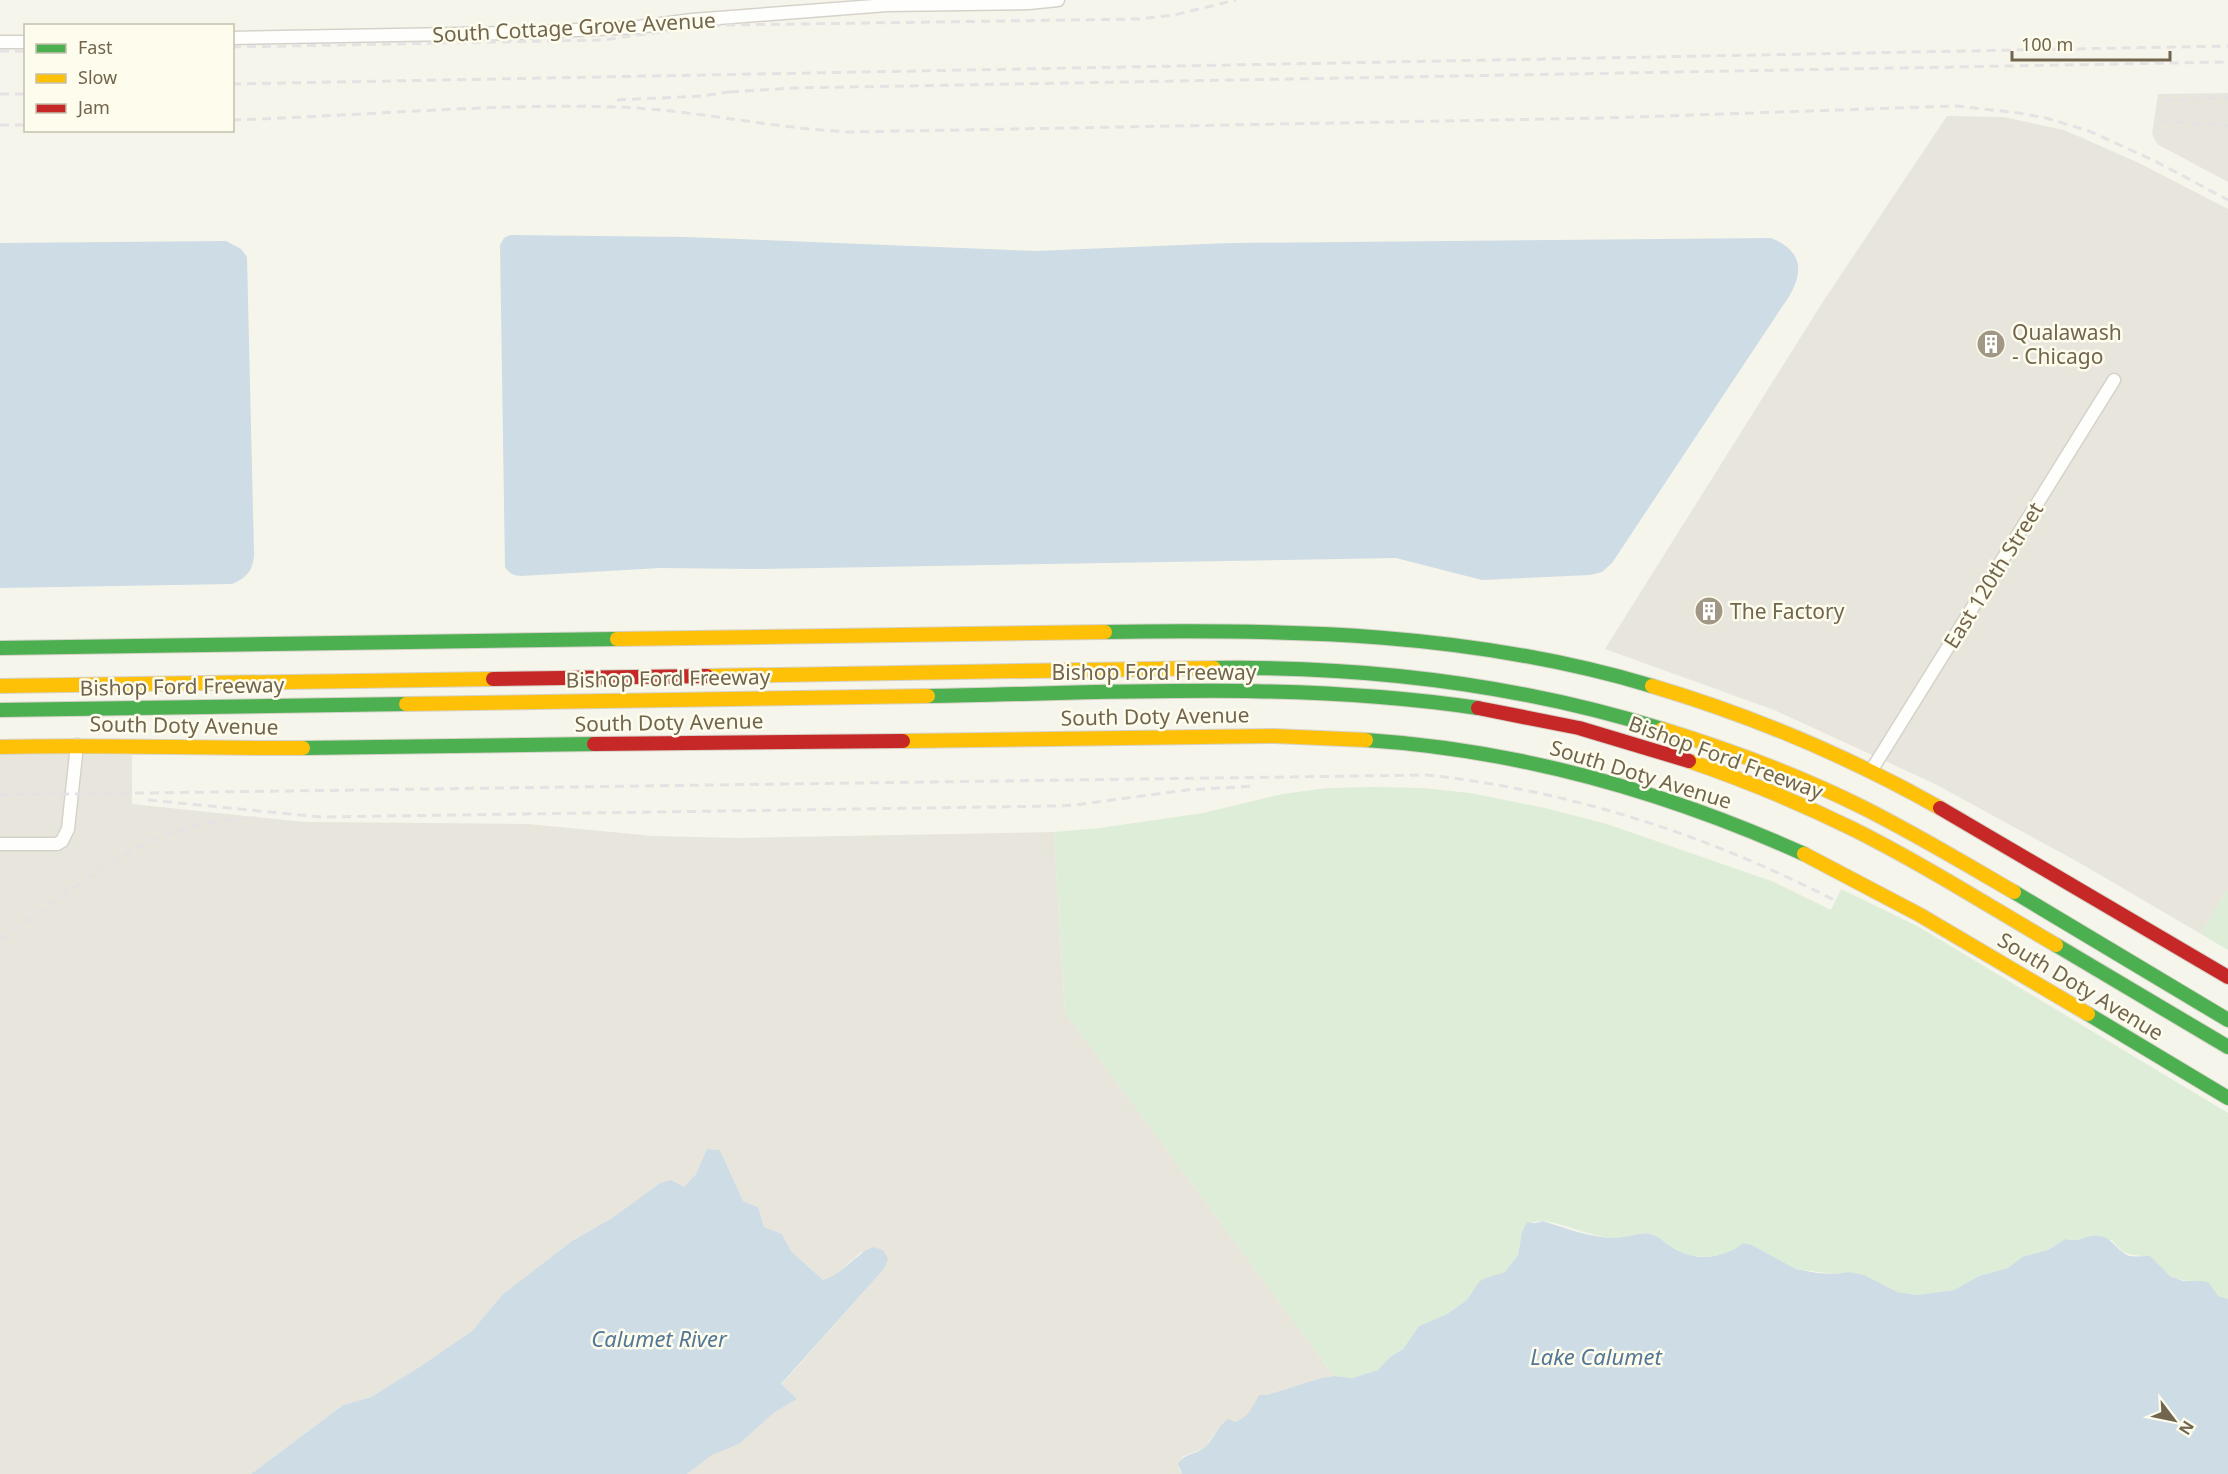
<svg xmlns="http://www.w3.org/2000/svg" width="2228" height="1474" viewBox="0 0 2228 1474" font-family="'Noto Sans',sans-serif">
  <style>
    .industrial { fill: #e8e6dc }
    .green { fill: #deedd7 }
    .water { fill: #cedce5 }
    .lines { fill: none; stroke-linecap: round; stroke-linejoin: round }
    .street-casing { stroke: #d5d2ca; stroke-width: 15 }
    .fast-casing { stroke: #d6d2c9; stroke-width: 16 }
    .slow-casing { stroke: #d6d2c9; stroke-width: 16 }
    .jam-casing { stroke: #d6d2c9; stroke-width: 16 }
    .street { stroke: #fefefc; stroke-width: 12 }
    .fast { stroke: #4caf50; stroke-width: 14 }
    .slow { stroke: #ffc107; stroke-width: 14 }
    .jam { stroke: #c62828; stroke-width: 14 }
    .rail { stroke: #e5e2e4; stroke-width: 3; stroke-dasharray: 9 6; stroke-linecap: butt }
    .labels { text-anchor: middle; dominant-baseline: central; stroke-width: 5; stroke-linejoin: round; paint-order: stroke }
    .street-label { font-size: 21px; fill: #72654d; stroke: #fdfced }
    .poi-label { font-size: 21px; fill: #72654d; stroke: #fdfced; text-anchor: start }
    .water-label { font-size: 22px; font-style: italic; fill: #537798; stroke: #fdfced }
  </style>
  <rect width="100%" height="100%" fill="#f6f5eb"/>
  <!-- industrial -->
  <g class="industrial">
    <polygon points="2228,93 2228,182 2157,144 2152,134 2158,94"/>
    <polygon points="1947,116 2003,117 2064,130 2139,163 2228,209 2228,889 2201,934 2078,862 1935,784 1774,710 1605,649 1824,300"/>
    <polygon points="0,754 132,755 132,804 305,822 528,824 653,836 739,838 1054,832 1065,1012 1334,1376 1321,1378 1267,1395 1259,1395 1252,1411 1241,1420 1235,1422 1224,1421 1204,1448 1182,1457 1179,1469 1182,1474 687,1474 712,1455 739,1444 775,1412 797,1399 781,1385 884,1269 861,1252 833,1277 823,1280 791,1251 782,1234 764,1227 758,1207 743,1201 720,1150 708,1149 696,1174 684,1187 671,1181 660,1183 612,1218 572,1241 503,1294 472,1331 421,1366 371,1397 343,1405 251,1474 0,1474"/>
  </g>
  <!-- green -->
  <g class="green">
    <path d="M1373 787 1423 788 1470 793 1545 808 1607 824 1774 882 1831 910 1841 889 1919 927 2228 1113V1299L2218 1296 2203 1281C2188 1282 2175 1281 2163 1270 2160 1267 2157 1262 2153 1260 2134 1251 2128 1261 2112 1240 2097 1240 2078 1242 2065 1239L2048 1250 2022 1257 2008 1268 1979 1276 1954 1290 1917 1295 1897 1292 1848 1272 1835 1274 1796 1269 1752 1245 1745 1243C1723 1259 1695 1262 1672 1247 1665 1243 1656 1234 1648 1233 1639 1232 1624 1239 1612 1238 1589 1236 1568 1225 1545 1221 1540 1220 1534 1223 1528 1222L1522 1232 1518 1255 1505 1272 1478 1283 1467 1300 1447 1314 1419 1326 1403 1349 1390 1357 1378 1370 1352 1378 1334 1376 1065 1012 1054 832 1100 828 1203 813 1283 794 1327 788Z"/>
    <polygon points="2228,889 2228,950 2201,934"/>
  </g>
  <!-- water -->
  <g class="water">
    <path d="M510 235 687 237 1035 251 1231 243 1771 238C1800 250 1805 268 1790 295L1612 563 1602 572 1590 575 1482 580 1396 558 755 569 660 568 521 576C513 576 509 573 505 567L500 245 504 238Z"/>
    <path d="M226 241 241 249 247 257 254 554C253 570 247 578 232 584L0 588V243Z"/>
    <path d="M707 1149 720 1150 743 1201 758 1207 764 1227 782 1234 791 1251 823 1280C842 1275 854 1255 873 1247L883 1250 888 1259 884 1269 781 1384 797 1399 775 1412 739 1444 712 1455 687 1474H251L343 1405 371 1397 421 1366 472 1331 503 1294 572 1241 612 1218 660 1183 671 1180 684 1187 696 1174Z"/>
    <path d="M1543 1221C1565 1228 1591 1238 1615 1238 1625 1238 1644 1231 1651 1234 1661 1237 1669 1247 1679 1251 1701 1262 1725 1257 1744 1243L1752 1245 1796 1269 1817 1273 1835 1274 1848 1272 1864 1275 1897 1292 1917 1295 1954 1290 1979 1276 2008 1268 2022 1257 2048 1250 2065 1239C2082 1243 2087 1234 2098 1236 2113 1237 2117 1252 2130 1256 2136 1257 2144 1256 2150 1256L2170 1276 2183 1281H2203L2209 1283 2218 1296 2228 1299V1474H1182L1178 1464C1184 1453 1197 1455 1206 1446 1214 1438 1219 1424 1228 1419L1235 1422C1249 1417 1252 1407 1259 1395H1267L1321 1378 1334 1376 1352 1378 1378 1370 1390 1357 1403 1349 1419 1326 1447 1314 1467 1300 1478 1283 1483 1279 1505 1272 1518 1255 1522 1232 1527 1222 1535 1223Z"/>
  </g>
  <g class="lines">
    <!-- street casing -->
    <g class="street-casing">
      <g id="street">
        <polyline points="232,38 516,33 638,27 692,20 887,5 1029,3 1058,0"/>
        <polyline points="0,42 26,42"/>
        <polyline points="1871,771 2114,380"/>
        <polyline points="0,844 57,844 62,841 68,829 77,745"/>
      </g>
    </g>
    <!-- fast casing -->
    <g class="fast-casing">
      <g id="fast">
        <path d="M1105 632C1291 629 1472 632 1652 686"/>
        <polyline points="0,648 617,639"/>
        <path d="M1214 668C1364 666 1517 684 1662 729"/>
        <path d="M928 696C1111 693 1297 681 1478 708"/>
        <polyline points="0,710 406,704"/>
        <path d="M1366 740C1520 750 1664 791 1804 854"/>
        <polyline points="303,748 594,744"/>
        <polyline points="2014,892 2228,1020"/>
        <polyline points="2056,945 2228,1047"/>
        <polyline points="2088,1014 2228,1098"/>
      </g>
    </g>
    <!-- slow casing -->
    <g class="slow-casing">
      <g id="slow">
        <polyline points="617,639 1105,632"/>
        <polyline points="707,676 1214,668"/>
        <polyline points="0,686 493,679"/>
        <path d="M1652 686C1753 716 1848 756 1940 808"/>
        <polyline points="406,704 928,696"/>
        <path d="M1662 729C1730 750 1798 775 1862 807 1914 833 1964 863 2014 892"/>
        <polyline points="903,741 1274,736 1366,740"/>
        <path d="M0 747C101 744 202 749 303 748"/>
        <path d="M1689 761C1745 780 1800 803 1853 829 1923 864 1989 906 2056 945"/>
        <polyline points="1804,854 1920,915 2088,1014"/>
      </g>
    </g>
    <!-- jam casing -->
    <g class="jam-casing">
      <g id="jam">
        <polyline points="493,679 707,676"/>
        <polyline points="1478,708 1579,728 1689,761"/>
        <polyline points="594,744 903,741"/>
        <polyline points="1940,808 2228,977"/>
      </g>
    </g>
    <!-- street -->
    <use href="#street" class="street"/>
    <!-- fast -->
    <use href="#fast" class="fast"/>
    <!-- slow -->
    <use href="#slow" class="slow"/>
    <!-- jam -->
    <use href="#jam" class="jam"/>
    <!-- rail -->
    <g class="rail">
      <polyline points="232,47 603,40 696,27 729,25 1139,19 1174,15 1236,0"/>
      <polyline points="0,51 26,51"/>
      <polyline points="232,84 2228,46"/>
      <polyline points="730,92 793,88 2228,62"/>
      <polyline points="0,94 26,94"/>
      <polyline points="617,100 702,96 736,91"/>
      <polyline points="2164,100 2228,98"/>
      <path d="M232 120C361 116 490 103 618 107 697 110 774 129 852 132L1603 118 1957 106 2019 113 2046 118 2089 131 2155 161 2228 200"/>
      <polyline points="2162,121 2228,126"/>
      <polyline points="0,125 26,125"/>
      <path d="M0 795 1427 775C1568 790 1708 835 1834 900"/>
      <polyline points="148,800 321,817 1055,806 1075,805 1187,790 1256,786"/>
      <path d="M0 940C64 897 128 840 205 823 222 820 238 819 255 818"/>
    </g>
  </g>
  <!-- icons -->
  <defs>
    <g id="building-disc" transform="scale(1.5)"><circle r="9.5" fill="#a09784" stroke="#fdfced"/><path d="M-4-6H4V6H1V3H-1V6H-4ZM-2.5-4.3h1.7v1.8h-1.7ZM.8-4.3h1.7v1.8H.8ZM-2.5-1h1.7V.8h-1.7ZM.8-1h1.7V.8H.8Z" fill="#fff"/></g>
  </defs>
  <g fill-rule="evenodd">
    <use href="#building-disc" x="1991" y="344"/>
    <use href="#building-disc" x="1709" y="611"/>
  </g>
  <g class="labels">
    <!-- street labels -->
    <g class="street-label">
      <text transform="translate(574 27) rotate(-3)">South Cottage Grove Avenue</text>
      <text transform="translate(1993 575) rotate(-58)">East 120th Street</text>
      <text x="1154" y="672">Bishop Ford Freeway</text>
      <text transform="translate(668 678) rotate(-1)">Bishop Ford Freeway</text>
      <text transform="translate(182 686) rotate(-1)">Bishop Ford Freeway</text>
      <text transform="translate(1155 716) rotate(-1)">South Doty Avenue</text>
      <text transform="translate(669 722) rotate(-1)">South Doty Avenue</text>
      <text transform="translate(184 725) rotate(1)">South Doty Avenue</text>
      <text transform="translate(1726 757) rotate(20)">Bishop Ford Freeway</text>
      <text transform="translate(1641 774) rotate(17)">South Doty Avenue</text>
      <text transform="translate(2081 986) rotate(31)">South Doty Avenue</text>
    </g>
    <!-- poi labels -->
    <g class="poi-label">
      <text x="2012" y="332">Qualawash<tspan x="2012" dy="24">- Chicago</tspan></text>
      <text x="1730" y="611">The Factory</text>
    </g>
    <!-- water labels -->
    <g class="water-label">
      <text x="659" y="1338">Calumet River</text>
      <text x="1596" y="1356">Lake Calumet</text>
    </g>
  </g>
  <!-- legend -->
  <rect x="24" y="24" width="210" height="108" fill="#fdfced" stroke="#c5c0ad" stroke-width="1.5"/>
  <rect x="36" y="44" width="30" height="9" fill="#4caf50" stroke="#c5c0ad" stroke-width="1.5"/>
  <text x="78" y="54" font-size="18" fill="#72654d">Fast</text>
  <rect x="36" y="74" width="30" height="9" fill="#ffc107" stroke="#c5c0ad" stroke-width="1.5"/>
  <text x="78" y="84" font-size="18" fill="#72654d">Slow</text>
  <rect x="36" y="104" width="30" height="9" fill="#c62828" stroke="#c5c0ad" stroke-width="1.5"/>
  <text x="78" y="114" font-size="18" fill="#72654d">Jam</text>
  <!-- north arrow -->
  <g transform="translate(2174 1420) rotate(122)" stroke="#fdfced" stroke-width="4.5" paint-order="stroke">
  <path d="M0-4.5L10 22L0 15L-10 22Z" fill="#72654d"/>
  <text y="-9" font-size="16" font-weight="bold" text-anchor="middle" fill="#72654d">N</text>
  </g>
  <!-- scale -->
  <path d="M2012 51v9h158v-9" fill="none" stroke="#72654d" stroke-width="3"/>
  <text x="2021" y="51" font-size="18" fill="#72654d" stroke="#fdfced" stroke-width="4.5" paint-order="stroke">100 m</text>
</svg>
